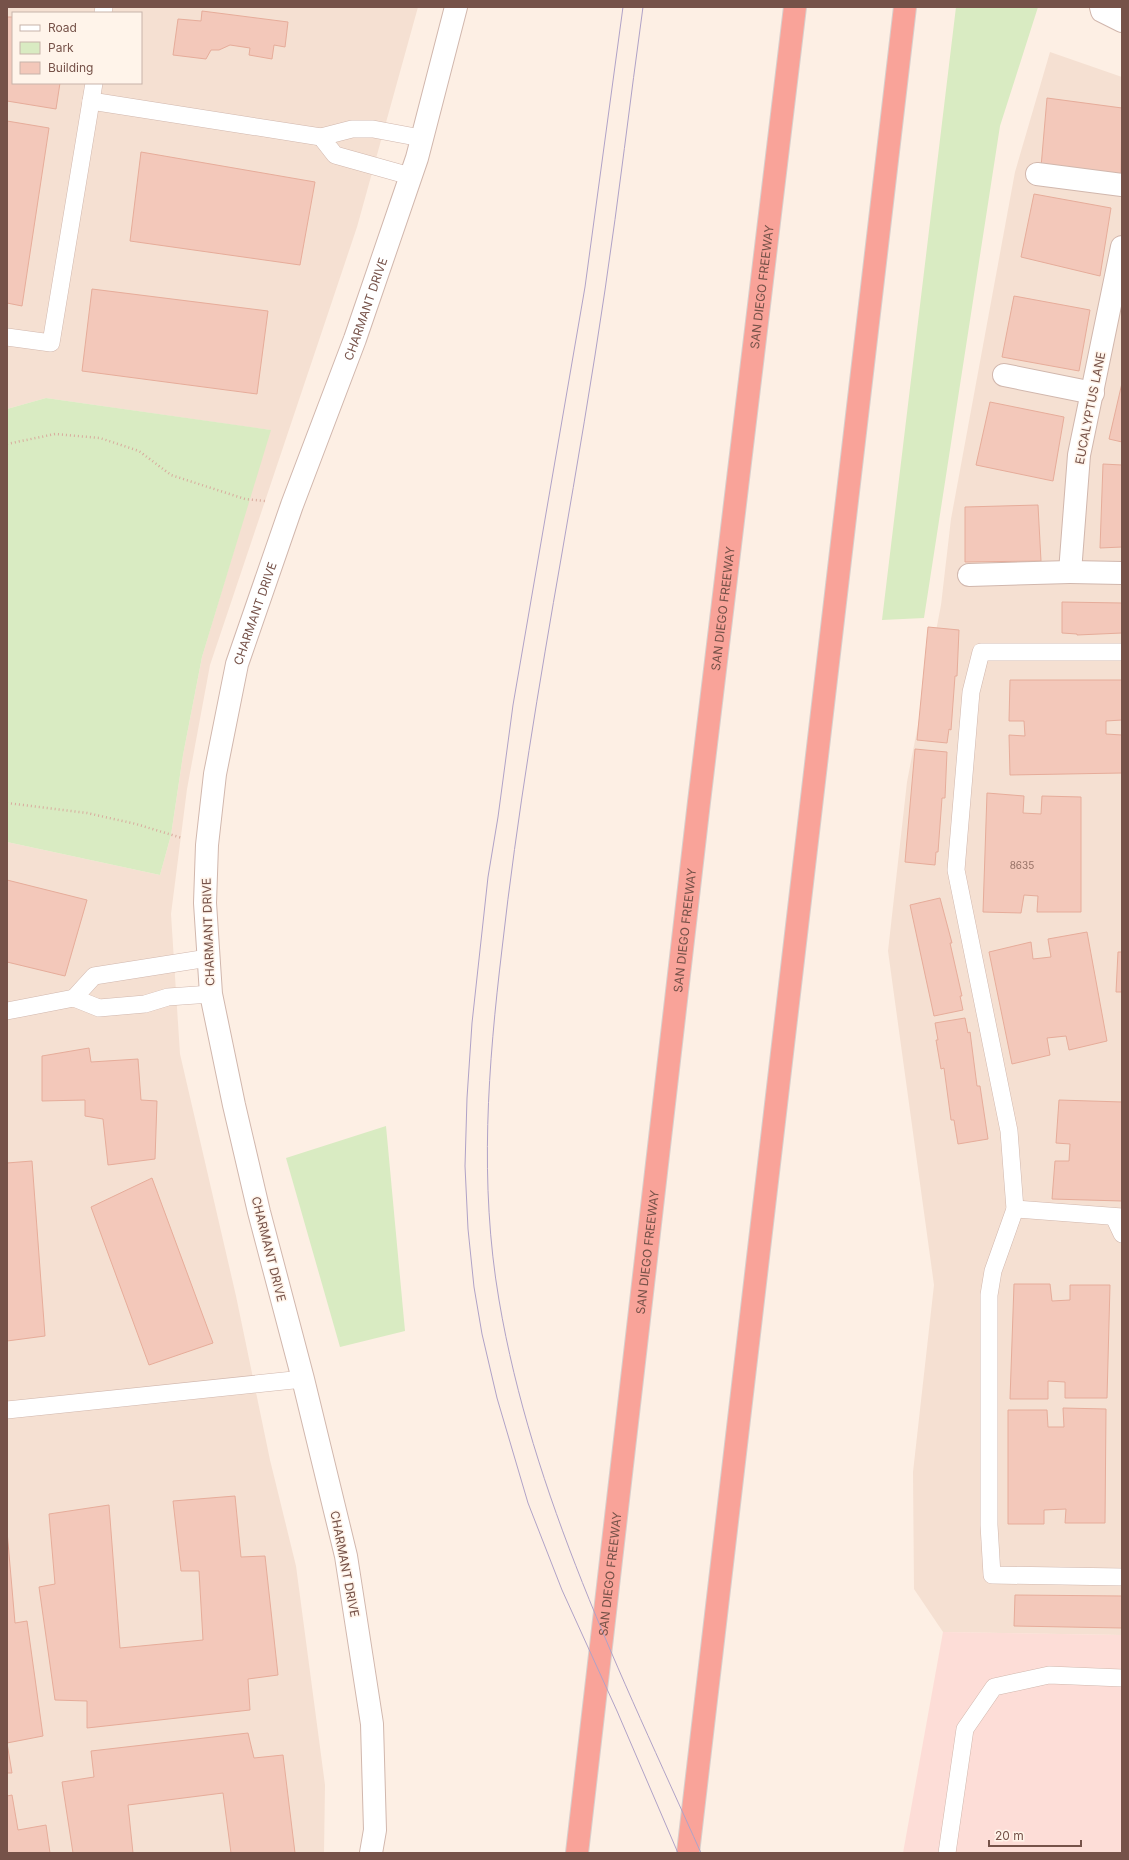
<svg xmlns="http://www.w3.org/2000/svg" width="1129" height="1860" viewBox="0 0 1129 1860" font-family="Inter,sans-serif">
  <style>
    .residential { fill: #f5e0d2; fill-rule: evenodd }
    .commercial { fill: #fdddd7 }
    .green { fill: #d9ebc2 }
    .building { fill: #f3c8ba; stroke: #e6ac9a }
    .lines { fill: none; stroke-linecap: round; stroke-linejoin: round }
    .service-casing { stroke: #d1b7ad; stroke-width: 18 }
    .minor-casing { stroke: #d1b7ad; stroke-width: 24 }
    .tertiary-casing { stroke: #d1b7ad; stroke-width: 24 }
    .motorway-casing { stroke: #d9cfcc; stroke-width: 24 }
    .path { stroke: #d8ab9d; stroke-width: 2.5; stroke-dasharray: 1 3; stroke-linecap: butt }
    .service { stroke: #fff; stroke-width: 17 }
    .minor { stroke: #fff; stroke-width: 22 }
    .tertiary { stroke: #fff; stroke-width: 22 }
    .motorway { stroke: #f9a399; stroke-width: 22 }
    .tram { stroke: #b0a2c7; stroke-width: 1 }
    .labels { text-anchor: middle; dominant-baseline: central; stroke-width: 3; stroke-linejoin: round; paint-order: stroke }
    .number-label { font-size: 10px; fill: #957065 }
    .street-label { font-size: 12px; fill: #765249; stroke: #fff4ea }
  </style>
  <rect width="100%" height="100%" fill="#fdefe4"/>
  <!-- residential -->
  <g class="residential">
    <path d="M7 7H418L357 227 210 665 187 789 171 914 180 1054 236 1296 270 1460 296 1566 325 1785 324 1853H7V842L160 875 171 835 183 755 202 657 270 430 46 398 7 409ZM13 13H141V83H13Z"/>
    <polygon points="1050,52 1122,77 1122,1635 943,1632 914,1589 913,1472 934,1285 888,951 907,782 941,605 951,519 1015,172"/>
  </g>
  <!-- commercial -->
  <polygon class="commercial" points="943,1632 1122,1635 1122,1853 903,1853"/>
  <!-- green -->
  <g class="green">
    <polygon points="956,7 1038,7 1000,126 924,618 882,620"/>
    <polygon points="46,398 271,430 202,657 183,755 171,835 160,875 7,842 7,409"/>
    <polygon points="386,1126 405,1331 340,1347 286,1158"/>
  </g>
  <!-- building -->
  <g class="building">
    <polygon points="202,11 288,22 285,47 274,45 272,59 249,55 250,48 230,45 219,50 211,50 206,59 173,55 178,19 201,21"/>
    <polygon points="7,17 13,17 13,83 60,83 56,109 7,101"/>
    <polygon points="1047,98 1122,108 1121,176 1041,167"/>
    <polygon points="7,121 49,128 22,306 7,303"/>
    <polygon points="141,152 315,182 300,265 130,241"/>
    <polygon points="1034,194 1111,208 1100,276 1021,257"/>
    <polygon points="92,289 268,311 257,394 82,371"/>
    <polygon points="1014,296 1090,310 1079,371 1002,357"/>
    <polygon points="1122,383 1122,442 1109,439"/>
    <polygon points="990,402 1064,417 1053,481 976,465"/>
    <polygon points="1103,464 1122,465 1122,547 1100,548"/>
    <polygon points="1038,505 1041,561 965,562 965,507"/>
    <polygon points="1062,602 1122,603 1122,633 1077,635 1077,634 1062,633"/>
    <polygon points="928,627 959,630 957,676 955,676 951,730 949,729 947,743 917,740"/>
    <polygon points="1010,680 1122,680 1122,720 1106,721 1106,734 1122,735 1122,773 1010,775 1009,735 1025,736 1024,721 1009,721"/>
    <polygon points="915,749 947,752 945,798 942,798 938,852 936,852 935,865 905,862"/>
    <polygon points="987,793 1024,796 1023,813 1041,814 1042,796 1081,797 1081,912 1037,912 1038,896 1024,895 1021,913 983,912"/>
    <polygon points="7,880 87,900 65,976 7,962"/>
    <polygon points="940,898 952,943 950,943 962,996 960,996 963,1010 934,1016 910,905"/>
    <polygon points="1087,932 1107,1041 1069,1050 1066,1036 1047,1038 1050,1055 1012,1064 989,952 1031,942 1033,959 1051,957 1048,939"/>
    <polygon points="1118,952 1122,952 1122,992 1116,992"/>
    <polygon points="965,1018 968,1033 970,1032 977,1086 980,1086 988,1139 958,1144 954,1120 951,1120 944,1068 941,1069 936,1040 938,1040 935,1023"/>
    <polygon points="89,1048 91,1062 138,1059 141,1100 157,1101 155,1159 108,1165 103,1119 85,1116 85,1100 42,1101 42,1056"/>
    <polygon points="1059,1100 1122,1102 1122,1201 1052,1199 1055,1161 1069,1161 1070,1144 1056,1143"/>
    <polygon points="32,1161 45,1336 7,1341 7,1163"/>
    <polygon points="152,1178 213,1343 149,1365 91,1207"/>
    <polygon points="1014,1284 1050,1284 1052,1301 1070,1300 1070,1285 1110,1285 1107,1398 1065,1398 1065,1382 1048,1381 1048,1399 1010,1399"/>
    <polygon points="1063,1408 1106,1409 1105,1523 1065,1523 1066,1509 1044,1510 1044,1524 1008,1524 1008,1410 1047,1410 1048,1427 1064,1427"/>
    <polygon points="235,1496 241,1557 265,1556 278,1675 248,1679 250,1710 87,1728 87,1701 55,1700 39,1587 55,1584 49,1514 109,1505 120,1648 203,1640 199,1571 181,1571 173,1501"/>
    <polygon points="7,1531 15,1623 27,1621 43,1736 7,1743 12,1773 7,1773"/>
    <polygon points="1015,1595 1122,1596 1122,1628 1014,1626"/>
    <polygon points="248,1733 254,1758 283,1755 295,1853 231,1853 223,1793 128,1805 133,1853 73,1853 62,1782 94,1777 91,1751"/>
    <polygon points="12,1795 18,1830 46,1825 50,1853 7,1853 7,1796"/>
  </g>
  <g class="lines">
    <!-- service casing -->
    <g class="service-casing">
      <g id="service">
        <polyline points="103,13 104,7"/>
        <polyline points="91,101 321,137"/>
        <polyline points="410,176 335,155 321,137 352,129 373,129 421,138"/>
        <polyline points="7,337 51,343 94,83"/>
        <polyline points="1122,652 981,652 971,692 956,870 1009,1131 1015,1209 993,1271 989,1295 989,1525 992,1575 1122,1577"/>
        <polyline points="74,998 94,976 208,958"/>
        <polyline points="7,1011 74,998 99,1008 145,1004 168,997 211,994"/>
        <polyline points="1015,1209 1122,1217"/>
        <polyline points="1114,1217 1122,1234"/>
        <polyline points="7,1410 303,1379"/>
        <polyline points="947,1853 965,1729 994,1687 1049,1675 1122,1678"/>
      </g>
    </g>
    <!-- minor casing -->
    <g class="minor-casing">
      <g id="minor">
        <polyline points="1037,174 1122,185"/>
        <polyline points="1122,247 1079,455 1070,572 1122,573"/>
        <polyline points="1004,375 1093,393"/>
        <polyline points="969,575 1070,572"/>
      </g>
    </g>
    <!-- tertiary casing -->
    <g class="tertiary-casing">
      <g id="tertiary">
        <polyline points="1101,7 1102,11 1122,21"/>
        <path id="s1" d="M371 1853 375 1830 372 1724 346 1556 303 1379 259 1212 234 1105 211 994 205 903 207 845 215 774 237 664 292 505 355 339 417 158 456 7"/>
      </g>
    </g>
    <!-- motorway casing -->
    <g class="motorway-casing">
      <g id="motorway">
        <path id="s2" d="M577 1853 699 802 795 7"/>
        <polyline points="688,1853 905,7"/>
      </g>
    </g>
    <!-- path -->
    <g class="path">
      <polyline points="7,444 55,434 100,438 139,451 171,475 245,499 265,501"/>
      <polyline points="7,803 87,813 136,824 182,838"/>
    </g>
    <!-- service -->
    <use href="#service" class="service"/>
    <!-- minor -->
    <use href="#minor" class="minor"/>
    <!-- tertiary -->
    <use href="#tertiary" class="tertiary"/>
    <!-- motorway -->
    <use href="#motorway" class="motorway"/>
    <!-- tram -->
    <g class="tram">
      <polyline points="623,7 585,287 513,705 498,817 488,877 472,1023 467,1098 465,1166 468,1229 474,1287 482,1334 497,1398 528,1503 562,1590 617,1711 678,1853"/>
      <path d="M643 7C630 101 619 196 605 290 592 378 577 466 562 553 539 685 517 816 502 949 488 1066 479 1183 499 1300 532 1495 621 1674 701 1853"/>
    </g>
  </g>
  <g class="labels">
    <!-- number labels -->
    <g class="number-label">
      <text x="1022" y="865">8635</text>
    </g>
    <!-- street labels -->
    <g class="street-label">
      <text stroke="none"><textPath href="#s2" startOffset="1577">SAN DIEGO FREEWAY</textPath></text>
      <text stroke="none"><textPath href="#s1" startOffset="1588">CHARMANT DRIVE</textPath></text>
      <text transform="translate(1090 408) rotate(-79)">EUCALYPTUS LANE</text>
      <text stroke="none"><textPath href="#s2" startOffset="1253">SAN DIEGO FREEWAY</textPath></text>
      <text stroke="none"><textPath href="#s1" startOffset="1264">CHARMANT DRIVE</textPath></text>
      <text stroke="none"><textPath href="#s2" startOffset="929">SAN DIEGO FREEWAY</textPath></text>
      <text transform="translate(208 932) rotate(-92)">CHARMANT DRIVE</text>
      <text transform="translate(269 1249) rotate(76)">CHARMANT DRIVE</text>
      <text stroke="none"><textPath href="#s2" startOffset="605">SAN DIEGO FREEWAY</textPath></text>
      <text transform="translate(345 1564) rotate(79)">CHARMANT DRIVE</text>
      <text stroke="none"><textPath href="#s2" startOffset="281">SAN DIEGO FREEWAY</textPath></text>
    </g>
  </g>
  <!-- border -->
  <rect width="1129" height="1860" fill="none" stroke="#765249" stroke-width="16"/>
  <!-- legend -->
  <rect x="12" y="12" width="130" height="72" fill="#fff4ea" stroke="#c8b3aa"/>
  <rect x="20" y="25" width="20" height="6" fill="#ffffff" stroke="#c8b3aa"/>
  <text x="48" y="32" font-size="12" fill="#765249">Road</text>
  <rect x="20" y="42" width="20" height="12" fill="#d9ebc2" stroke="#c8b3aa"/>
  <text x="48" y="52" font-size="12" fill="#765249">Park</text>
  <rect x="20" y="62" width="20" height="12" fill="#f3c8ba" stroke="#c8b3aa"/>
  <text x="48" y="72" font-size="12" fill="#765249">Building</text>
  <!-- scale -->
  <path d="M989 1840v6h92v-6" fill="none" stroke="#765249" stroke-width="2"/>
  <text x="995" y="1840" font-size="12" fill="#765249" stroke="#fff4ea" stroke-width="3" paint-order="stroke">20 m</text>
</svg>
